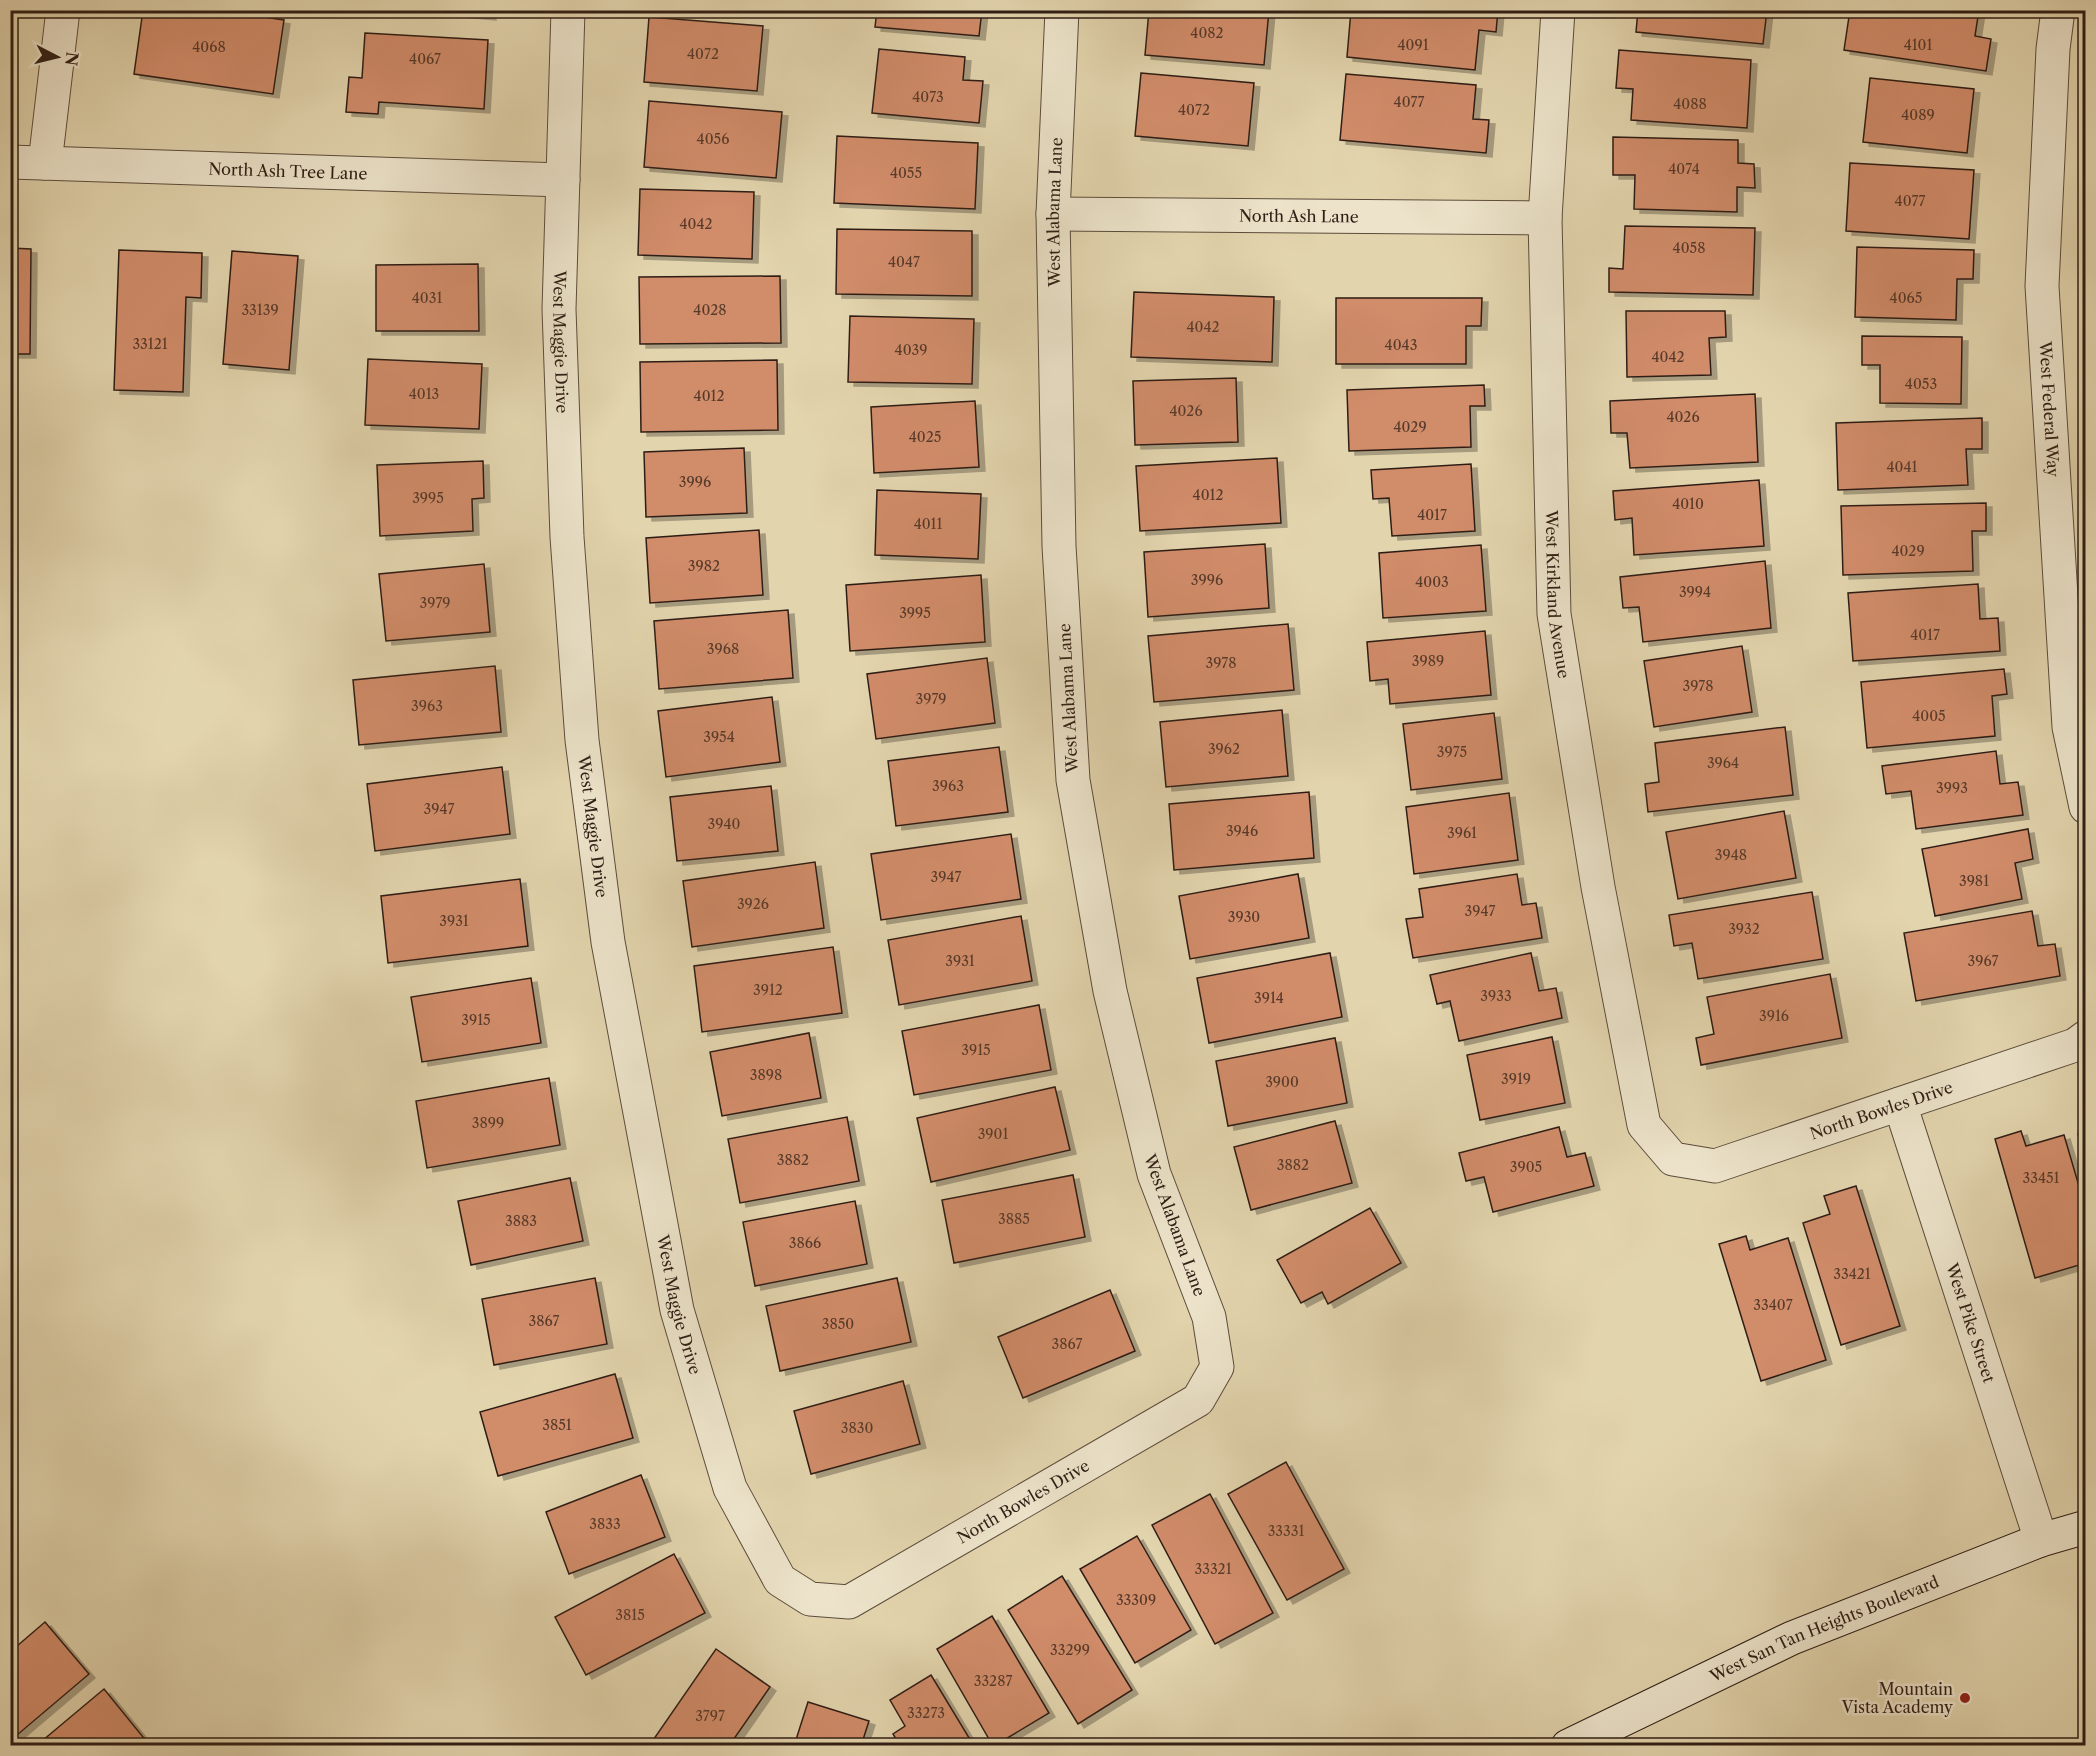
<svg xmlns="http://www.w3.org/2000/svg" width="2096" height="1756" viewBox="0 0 2096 1756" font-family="'Libre Caslon Text',serif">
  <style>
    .building { fill: #d18c6a; stroke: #2f1e15; stroke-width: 1.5; filter: url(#shadow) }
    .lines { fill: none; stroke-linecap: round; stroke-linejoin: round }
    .street-casing { stroke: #5c4c3b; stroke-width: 35 }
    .secondary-casing { stroke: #2f1e15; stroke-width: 35 }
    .street { stroke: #ece3ca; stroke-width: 33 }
    .secondary { stroke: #ece3ca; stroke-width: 33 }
    .poi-dot { fill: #8f2418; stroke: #ece3ca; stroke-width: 2 }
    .labels { text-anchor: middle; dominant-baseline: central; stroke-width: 5; stroke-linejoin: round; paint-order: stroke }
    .number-label { font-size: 14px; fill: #583a2a }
    .street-label { font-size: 16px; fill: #2f1e15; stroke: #ece3ca }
    .poi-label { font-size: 16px; fill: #2f1e15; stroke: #ece3ca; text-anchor: end }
  </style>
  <defs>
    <filter id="shadow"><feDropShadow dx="6" dy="4" stdDeviation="0" flood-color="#0004"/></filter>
  </defs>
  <rect width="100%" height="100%" fill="#e2d4ad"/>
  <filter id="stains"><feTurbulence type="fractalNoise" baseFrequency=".00333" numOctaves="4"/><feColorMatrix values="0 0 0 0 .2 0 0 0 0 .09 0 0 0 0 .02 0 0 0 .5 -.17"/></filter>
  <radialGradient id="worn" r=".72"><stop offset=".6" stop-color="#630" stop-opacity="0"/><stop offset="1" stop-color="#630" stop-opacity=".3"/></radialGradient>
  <!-- building -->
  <g class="building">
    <polygon points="143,10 217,10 284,20 273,94 134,74"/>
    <polygon points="422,10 490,10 490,16"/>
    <polygon points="877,10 982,10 979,36 875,27"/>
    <polygon points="1149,10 1269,10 1264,65 1145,55"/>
    <polygon points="1351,10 1498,10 1496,32 1479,30 1475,70 1347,57"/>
    <polygon points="1638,10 1767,10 1763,44 1636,32"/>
    <polygon points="1850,10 1979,10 1975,36 1991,39 1986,71 1844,50"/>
    <polygon points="649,17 763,26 757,91 644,82"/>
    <polygon points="365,33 488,40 484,109 379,102 378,114 346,112 349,77 362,78"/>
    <polygon points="879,49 965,57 963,80 983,81 979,123 872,113"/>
    <polygon points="1619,50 1751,60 1747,128 1631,120 1633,89 1616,88"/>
    <polygon points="1141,73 1254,83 1248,146 1135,136"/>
    <polygon points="1346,74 1476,85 1473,119 1489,120 1486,153 1340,140"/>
    <polygon points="1870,78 1974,89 1967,153 1863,142"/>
    <polygon points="649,101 782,112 776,178 644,167"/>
    <polygon points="837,136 978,143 975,209 834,203"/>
    <polygon points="1613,137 1738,140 1738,163 1754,164 1755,188 1737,187 1737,212 1634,209 1635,175 1613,175"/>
    <polygon points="1850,163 1974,170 1969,239 1846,231"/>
    <polygon points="640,189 754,192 752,259 638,255"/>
    <polygon points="1625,226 1755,228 1753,295 1609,292 1609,268 1623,269"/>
    <polygon points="837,229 972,231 972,296 836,294"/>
    <polygon points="1857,247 1974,250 1973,279 1957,279 1956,320 1855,317"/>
    <polygon points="10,248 31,249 30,354 10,354"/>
    <polygon points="119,250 202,253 201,298 186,297 183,392 114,390"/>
    <polygon points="232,251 298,256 289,370 223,364"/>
    <polygon points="478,264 479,331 376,331 376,265"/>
    <polygon points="780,276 781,343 640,344 639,277"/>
    <polygon points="1134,292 1274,297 1272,362 1131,357"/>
    <polygon points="1336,298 1482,298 1481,326 1466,326 1466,364 1336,364"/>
    <polygon points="1626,311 1725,311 1726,337 1709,338 1711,375 1627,377"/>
    <polygon points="850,316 974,319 972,384 848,382"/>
    <polygon points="1862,336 1962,337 1961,404 1880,403 1880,365 1862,365"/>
    <polygon points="368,359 482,364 479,429 365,425"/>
    <polygon points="777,360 778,430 641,432 640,362"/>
    <polygon points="1236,378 1238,442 1135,445 1133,381"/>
    <polygon points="1484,385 1485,406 1470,406 1471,447 1349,451 1347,390"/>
    <polygon points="1755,394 1758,462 1630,468 1627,433 1611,433 1610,401"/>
    <polygon points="975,401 979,467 874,473 871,407"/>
    <polygon points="1982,418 1982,449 1966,449 1968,485 1838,490 1836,423"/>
    <polygon points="744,448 747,513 646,517 644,452"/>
    <polygon points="1277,458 1281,523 1140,531 1136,466"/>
    <polygon points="483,461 484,498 472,499 473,531 380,536 377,465"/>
    <polygon points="1471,464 1475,531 1392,536 1389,498 1373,499 1371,470"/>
    <polygon points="1759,480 1764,546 1634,555 1632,518 1615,520 1613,491"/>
    <polygon points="877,490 981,494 978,559 875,555"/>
    <polygon points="1986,503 1986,531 1972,531 1973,571 1843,575 1841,506"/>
    <polygon points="759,530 763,595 650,603 646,538"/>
    <polygon points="1265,544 1269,608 1148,617 1144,552"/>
    <polygon points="1481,545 1486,611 1383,618 1379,553"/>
    <polygon points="1765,561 1771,628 1643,642 1639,607 1623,608 1620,577"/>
    <polygon points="484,564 490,632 386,641 379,574"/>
    <polygon points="981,575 985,642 850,651 846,585"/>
    <polygon points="1978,584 1980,619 1998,618 2000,651 1853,661 1848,593"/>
    <polygon points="788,610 793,678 659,689 654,621"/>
    <polygon points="1288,624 1294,690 1154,702 1148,636"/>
    <polygon points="1485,631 1491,695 1390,704 1388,679 1370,681 1367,642"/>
    <polygon points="1742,646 1752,712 1654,727 1644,661"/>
    <polygon points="987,658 995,723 876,739 867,674"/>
    <polygon points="495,666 501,732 359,745 353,680"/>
    <polygon points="2004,669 2007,694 1992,696 1995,736 1867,748 1861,682"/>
    <polygon points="772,697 780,762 666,777 658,711"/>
    <polygon points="1282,710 1288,776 1166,787 1160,722"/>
    <polygon points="1494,713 1502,779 1411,790 1403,724"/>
    <polygon points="1785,727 1793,795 1648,812 1645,784 1659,782 1655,743"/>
    <polygon points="999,747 1008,812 896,826 888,761"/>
    <polygon points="1996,751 2000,784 2018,782 2023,815 1916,829 1911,791 1886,794 1882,766"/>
    <polygon points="502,767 510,834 375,851 367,784"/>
    <polygon points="771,786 778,851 677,861 670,797"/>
    <polygon points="1309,792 1314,858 1174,870 1169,804"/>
    <polygon points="1509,793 1518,860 1414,874 1406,807"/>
    <polygon points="1784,811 1796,878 1678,899 1666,832"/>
    <polygon points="2028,829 2033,859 2015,863 2022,899 1935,916 1922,849"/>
    <polygon points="1011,834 1021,899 881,920 871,854"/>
    <polygon points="815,862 824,928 692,947 683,881"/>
    <polygon points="1298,874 1309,938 1190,959 1179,896"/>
    <polygon points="1517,874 1522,905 1536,903 1542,938 1413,958 1406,919 1423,917 1419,889"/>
    <polygon points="520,879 528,946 388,963 381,896"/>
    <polygon points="1812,892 1823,959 1698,979 1692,943 1674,946 1669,915"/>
    <polygon points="2032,911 2038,946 2055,944 2060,976 1916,1001 1904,933"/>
    <polygon points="1021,916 1032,981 899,1005 888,940"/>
    <polygon points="833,947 842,1013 702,1032 694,966"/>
    <polygon points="1330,953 1342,1017 1209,1043 1197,978"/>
    <polygon points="1531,953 1539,991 1556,988 1562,1018 1459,1041 1450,1001 1437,1004 1430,975"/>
    <polygon points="1830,974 1842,1038 1701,1065 1696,1038 1714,1034 1707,997"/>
    <polygon points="531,978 541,1043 422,1062 411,997"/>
    <polygon points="1039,1005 1051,1070 914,1095 902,1031"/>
    <polygon points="809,1033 821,1098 722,1116 710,1052"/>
    <polygon points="1552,1037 1565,1103 1480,1120 1467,1055"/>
    <polygon points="1335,1038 1347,1103 1228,1126 1216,1061"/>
    <polygon points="549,1078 560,1145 427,1168 416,1101"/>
    <polygon points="1055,1087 1070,1150 931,1182 917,1118"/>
    <polygon points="847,1117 859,1181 740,1203 728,1139"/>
    <polygon points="1335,1121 1352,1183 1251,1210 1234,1147"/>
    <polygon points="1559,1127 1567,1157 1585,1153 1594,1186 1493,1212 1484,1177 1466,1181 1459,1153"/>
    <polygon points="2021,1131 2026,1146 2064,1135 2086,1210 2086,1263 2035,1278 1995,1139"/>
    <polygon points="2086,1131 2086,1160 2078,1134"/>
    <polygon points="1073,1175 1085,1237 954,1263 942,1200"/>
    <polygon points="570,1178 583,1241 471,1265 458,1201"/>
    <polygon points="1856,1186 1900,1326 1841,1345 1803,1223 1830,1214 1824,1196"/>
    <polygon points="855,1201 867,1264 755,1286 743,1222"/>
    <polygon points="1370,1208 1401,1263 1328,1304 1322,1292 1301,1303 1277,1260"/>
    <polygon points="1746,1236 1750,1250 1788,1238 1826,1360 1761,1381 1719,1244"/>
    <polygon points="595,1278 607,1344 494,1365 482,1299"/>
    <polygon points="897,1278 911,1342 780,1371 766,1306"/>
    <polygon points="1110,1290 1135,1351 1023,1398 998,1337"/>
    <polygon points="615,1374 633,1438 498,1476 480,1412"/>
    <polygon points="903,1381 920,1444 811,1474 794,1411"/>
    <polygon points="1286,1462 1344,1569 1287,1600 1228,1494"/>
    <polygon points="641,1475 665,1537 569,1574 546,1512"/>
    <polygon points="1210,1494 1273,1613 1215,1644 1152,1525"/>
    <polygon points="1137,1536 1191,1630 1135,1663 1080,1569"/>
    <polygon points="674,1554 705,1613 586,1675 555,1617"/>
    <polygon points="1062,1576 1132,1690 1078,1724 1008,1610"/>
    <polygon points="992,1616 1049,1713 994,1746 993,1746 937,1649"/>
    <polygon points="45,1622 89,1674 10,1741 10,1652"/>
    <polygon points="716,1649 770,1687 729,1746 649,1746"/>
    <polygon points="931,1675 974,1746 900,1746 893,1734 905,1726 890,1700"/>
    <polygon points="104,1689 147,1742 142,1746 36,1746"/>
    <polygon points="808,1702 869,1721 861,1746 794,1746"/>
  </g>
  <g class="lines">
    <!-- street casing -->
    <g class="street-casing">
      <g id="street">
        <path id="s1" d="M568 10 559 309 567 537 582 740 608 942 677 1310 730 1488 780 1580 810 1599 849 1602 1198 1400 1217 1367 1209 1317 1154 1174 1110 991 1073 780 1059 546 1053 214 1062 10"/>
        <path id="s2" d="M1558 10 1545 218 1554 614 1598 887 1644 1125 1673 1159 1715 1166 2075 1045 2086 1037"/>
        <path id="s3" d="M2058 10 2053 49 2042 286 2069 727 2086 807"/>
        <path id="s4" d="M10 162 563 180"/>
        <polyline points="45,163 63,10"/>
        <path id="s5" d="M1053 214 1545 218"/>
        <path id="s6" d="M1900 1104 2041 1540"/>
      </g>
    </g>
    <!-- secondary casing -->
    <g class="secondary-casing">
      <g id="secondary">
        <path id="s7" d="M1568 1746 1792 1638 2041 1540 2086 1527"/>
      </g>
    </g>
    <!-- street -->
    <use href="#street" class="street"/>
    <!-- secondary -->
    <use href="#secondary" class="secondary"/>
  </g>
  <!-- markers -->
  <circle class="poi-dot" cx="1965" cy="1698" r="6"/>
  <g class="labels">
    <!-- number labels -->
    <g class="number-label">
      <text x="1207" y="33">4082</text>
      <text x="1413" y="45">4091</text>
      <text x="1918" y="45">4101</text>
      <text x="209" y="47">4068</text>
      <text x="703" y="54">4072</text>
      <text x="425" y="59">4067</text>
      <text x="928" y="97">4073</text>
      <text x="1409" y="102">4077</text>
      <text x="1690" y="104">4088</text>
      <text x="1194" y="110">4072</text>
      <text x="1918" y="115">4089</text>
      <text x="713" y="139">4056</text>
      <text x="1684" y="169">4074</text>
      <text x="906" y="173">4055</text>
      <text x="1910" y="201">4077</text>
      <text x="696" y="224">4042</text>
      <text x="1689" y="248">4058</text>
      <text x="904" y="262">4047</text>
      <text x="427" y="298">4031</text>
      <text x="1906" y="298">4065</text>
      <text x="260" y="310">33139</text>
      <text x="710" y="310">4028</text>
      <text x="1203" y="327">4042</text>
      <text x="150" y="344">33121</text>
      <text x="1401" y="345">4043</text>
      <text x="911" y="350">4039</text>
      <text x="1668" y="357">4042</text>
      <text x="1921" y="384">4053</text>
      <text x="424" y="394">4013</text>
      <text x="709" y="396">4012</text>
      <text x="1186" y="411">4026</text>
      <text x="1683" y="417">4026</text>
      <text x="1410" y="427">4029</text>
      <text x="925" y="437">4025</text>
      <text x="1902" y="467">4041</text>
      <text x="695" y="482">3996</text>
      <text x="1208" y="495">4012</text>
      <text x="428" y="498">3995</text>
      <text x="1688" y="504">4010</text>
      <text x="1432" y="515">4017</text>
      <text x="928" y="524">4011</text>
      <text x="1908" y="551">4029</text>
      <text x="704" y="566">3982</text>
      <text x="1207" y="580">3996</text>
      <text x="1432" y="582">4003</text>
      <text x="1695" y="592">3994</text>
      <text x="435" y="603">3979</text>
      <text x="915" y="613">3995</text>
      <text x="1925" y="635">4017</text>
      <text x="723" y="649">3968</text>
      <text x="1428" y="661">3989</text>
      <text x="1221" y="663">3978</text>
      <text x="1698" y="686">3978</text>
      <text x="931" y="699">3979</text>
      <text x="427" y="706">3963</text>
      <text x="1929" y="716">4005</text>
      <text x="719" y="737">3954</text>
      <text x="1224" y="749">3962</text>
      <text x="1452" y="752">3975</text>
      <text x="1723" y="763">3964</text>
      <text x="948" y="786">3963</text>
      <text x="1952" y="788">3993</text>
      <text x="439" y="809">3947</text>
      <text x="724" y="824">3940</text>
      <text x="1242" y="831">3946</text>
      <text x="1462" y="833">3961</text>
      <text x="1731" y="855">3948</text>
      <text x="946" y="877">3947</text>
      <text x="1974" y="881">3981</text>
      <text x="753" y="904">3926</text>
      <text x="1480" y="911">3947</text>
      <text x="1244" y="917">3930</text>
      <text x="454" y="921">3931</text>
      <text x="1744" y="929">3932</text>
      <text x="960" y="961">3931</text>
      <text x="1983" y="961">3967</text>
      <text x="768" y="990">3912</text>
      <text x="1496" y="996">3933</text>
      <text x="1269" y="998">3914</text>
      <text x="1774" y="1016">3916</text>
      <text x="476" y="1020">3915</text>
      <text x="976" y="1050">3915</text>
      <text x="766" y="1075">3898</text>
      <text x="1516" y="1079">3919</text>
      <text x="1282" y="1082">3900</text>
      <text x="488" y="1123">3899</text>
      <text x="993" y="1134">3901</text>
      <text x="793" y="1160">3882</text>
      <text x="1293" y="1165">3882</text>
      <text x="1526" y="1167">3905</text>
      <text x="2041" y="1178">33451</text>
      <text x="1014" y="1219">3885</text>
      <text x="521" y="1221">3883</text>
      <text x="805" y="1243">3866</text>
      <text x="1852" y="1274">33421</text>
      <text x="1773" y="1305">33407</text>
      <text x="544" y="1321">3867</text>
      <text x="838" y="1324">3850</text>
      <text x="1067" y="1344">3867</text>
      <text x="557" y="1425">3851</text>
      <text x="857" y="1428">3830</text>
      <text x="605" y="1524">3833</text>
      <text x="1286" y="1531">33331</text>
      <text x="1213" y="1569">33321</text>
      <text x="1136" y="1600">33309</text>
      <text x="630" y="1615">3815</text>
      <text x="1070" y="1650">33299</text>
      <text x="993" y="1681">33287</text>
      <text x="926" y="1713">33273</text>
      <text x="710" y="1716">3797</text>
    </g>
    <!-- street labels -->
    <g class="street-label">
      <text stroke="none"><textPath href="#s4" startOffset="278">North Ash Tree Lane</textPath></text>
      <text stroke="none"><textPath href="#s1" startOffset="3290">West Alabama Lane</textPath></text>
      <text stroke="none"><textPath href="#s5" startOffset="246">North Ash Lane</textPath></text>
      <text stroke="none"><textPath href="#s1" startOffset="332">West Maggie Drive</textPath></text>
      <text stroke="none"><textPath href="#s3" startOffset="400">West Federal Way</textPath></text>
      <text stroke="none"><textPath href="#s2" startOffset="585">West Kirkland Avenue</textPath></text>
      <text transform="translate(1068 698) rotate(-93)">West Alabama Lane</text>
      <text stroke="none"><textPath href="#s1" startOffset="818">West Maggie Drive</textPath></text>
      <text stroke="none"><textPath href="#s2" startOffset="1386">North Bowles Drive</textPath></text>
      <text transform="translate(1175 1225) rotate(70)">West Alabama Lane</text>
      <text stroke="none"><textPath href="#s1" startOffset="1304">West Maggie Drive</textPath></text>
      <text stroke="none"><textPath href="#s6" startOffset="230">West Pike Street</textPath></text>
      <text stroke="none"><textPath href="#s1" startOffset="1875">North Bowles Drive</textPath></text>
      <text stroke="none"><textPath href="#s7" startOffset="282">West San Tan Heights Boulevard</textPath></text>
    </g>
    <!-- poi labels -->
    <g class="poi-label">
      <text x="1953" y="1689">Mountain<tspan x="1953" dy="18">Vista Academy</tspan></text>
    </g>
  </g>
  <!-- margin -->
  <rect width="2096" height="1756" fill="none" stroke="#e2d4ad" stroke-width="36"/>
  <rect x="12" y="12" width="2072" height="1732" fill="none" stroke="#2f1e15" stroke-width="3"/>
  <rect x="18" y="18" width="2060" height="1720" fill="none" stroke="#2f1e15" stroke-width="1.5"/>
  <!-- north arrow -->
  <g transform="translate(57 57) rotate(97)" stroke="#ece3ca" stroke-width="4.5" paint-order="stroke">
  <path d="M0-4.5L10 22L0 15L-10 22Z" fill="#2f1e15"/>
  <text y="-9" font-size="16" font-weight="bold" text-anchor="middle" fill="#2f1e15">N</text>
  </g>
  <rect width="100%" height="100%" filter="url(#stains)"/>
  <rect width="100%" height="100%" fill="url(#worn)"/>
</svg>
